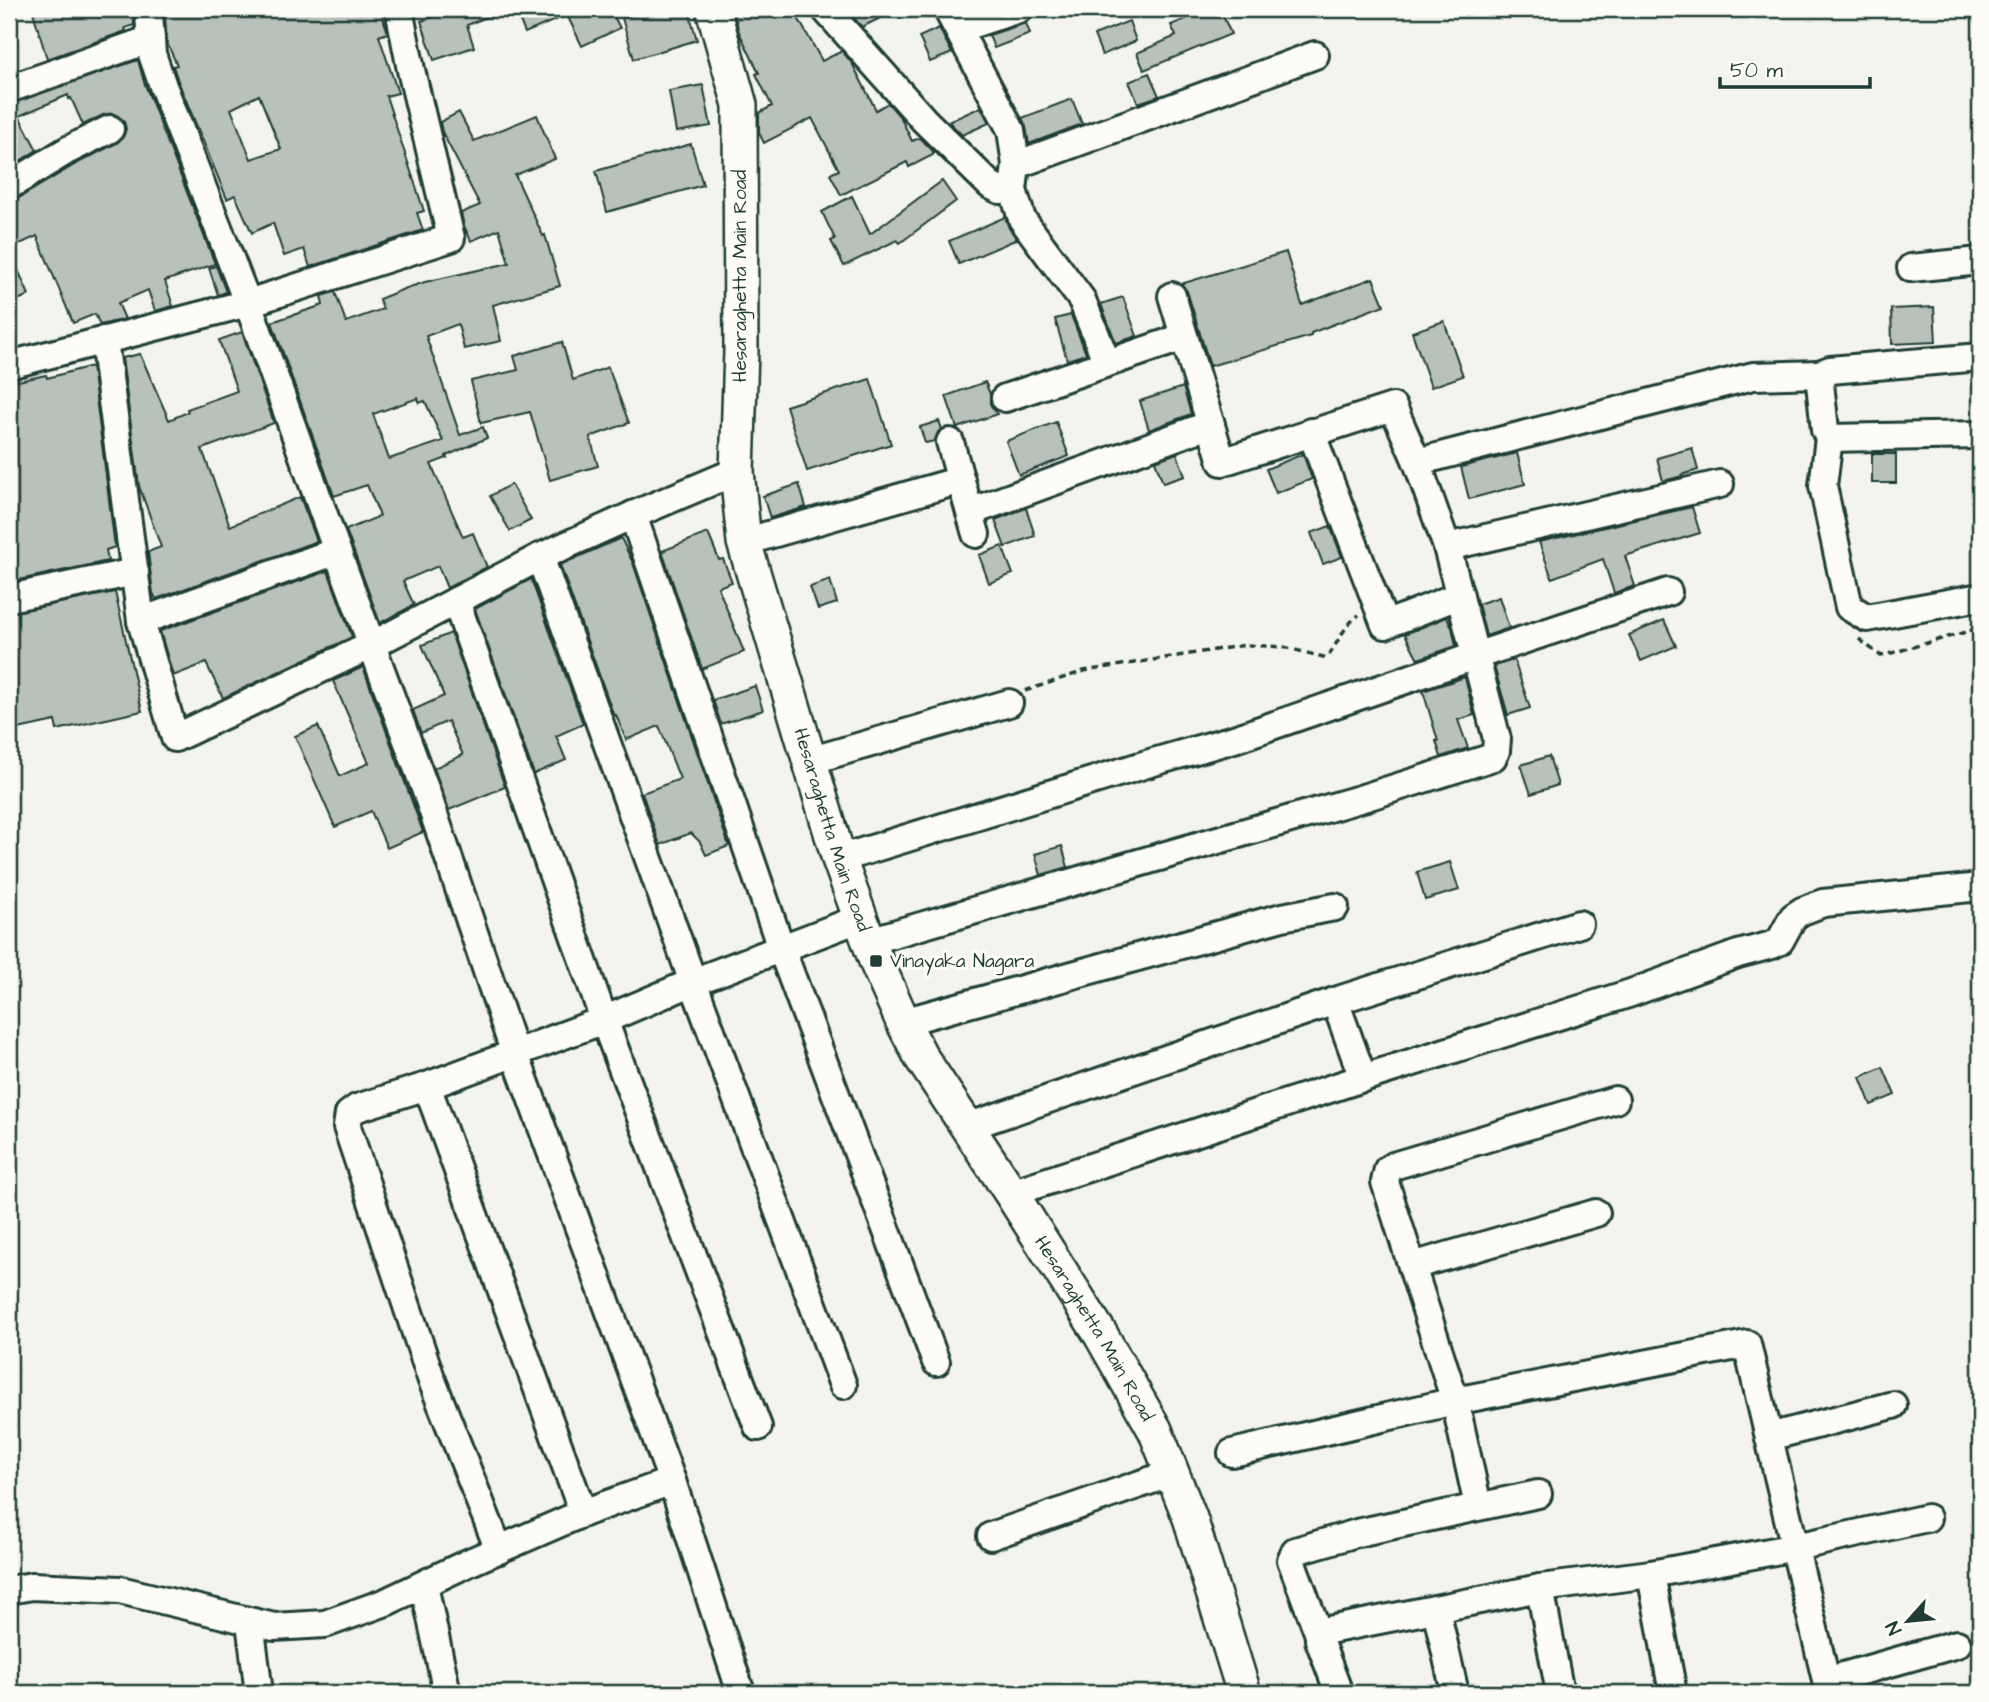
<svg xmlns="http://www.w3.org/2000/svg" width="1989" height="1702" viewBox="0 0 1989 1702" font-family="'Architects Daughter',sans-serif">
  <style>
    .building { fill: #b9c1bb; stroke: #1f3d34; stroke-width: 2; fill-rule: evenodd }
    .lines { fill: none; stroke-linecap: round; stroke-linejoin: round }
    .minor-casing { stroke: #1f3d34; stroke-width: 32 }
    .major-casing { stroke: #1f3d34; stroke-width: 38 }
    .path { stroke: #1f3d34; stroke-width: 3.5; stroke-dasharray: 7 5; stroke-linecap: butt }
    .minor { stroke: #fdfcf7; stroke-width: 26 }
    .major { stroke: #fdfcf7; stroke-width: 33 }
    .poi-dot { fill: #1f3d34; stroke: #fdfcf7; stroke-width: 2.5 }
    .labels { text-anchor: middle; dominant-baseline: central; stroke-width: 6; stroke-linejoin: round; paint-order: stroke }
    .street-label { font-size: 19px; fill: #1f3d34; stroke: #fdfcf7 }
    .poi-label { font-size: 19px; fill: #1f3d34; stroke: #fdfcf7; text-anchor: start }
  </style>
  <rect width="100%" height="100%" fill="#f4f4ef"/>
  <filter id="ink" filterUnits="userSpaceOnUse"><feTurbulence type="fractalNoise" baseFrequency=".0143" numOctaves="2"/><feDisplacementMap in="SourceGraphic" scale="14" xChannelSelector="R" yChannelSelector="G"/><feConvolveMatrix kernelMatrix="1 2 1 2 8 2 1 2 1" color-interpolation-filters="sRGB"/></filter>
  <g filter="url(#ink)">
    <!-- building -->
    <g class="building">
      <polygon points="44,9 134,9 134,25 125,28 126,31 47,59 33,12"/>
      <path d="M166 9H380L388 33 379 36 398 93 386 96 424 211 417 213 423 230 310 267 304 249 284 256 273 223 252 233 235 195 227 199 178 81 173 66 177 65 167 43 165 16ZM259 95 281 149 251 159 231 109Z"/>
      <polygon points="457,9 506,9 467,25 474,47 434,60 421,21"/>
      <polygon points="515,9 610,9 620,28 582,46 567,15 525,33"/>
      <polygon points="655,9 688,9 697,40 634,59 622,18"/>
      <polygon points="743,9 793,9 822,61 842,51 852,63 876,110 888,103 901,118 912,141 920,138 933,151 933,155 909,167 907,162 841,195 830,174 839,170 812,118 764,143 759,133 759,113 772,106 756,74 759,73 739,32 734,13"/>
      <polygon points="846,9 899,9 862,27"/>
      <polygon points="1210,9 1220,9 1231,34 1144,70 1137,53 1176,36 1171,25"/>
      <polygon points="1129,21 1136,41 1102,55 1094,35"/>
      <polygon points="1026,23 1030,34 994,48 989,35"/>
      <polygon points="939,28 952,53 930,62 919,37"/>
      <polygon points="138,60 144,82 215,264 165,281 173,306 155,311 148,290 118,303 125,319 100,325 95,314 73,323 37,236 9,249 29,295 9,304 9,202 17,199 76,164 117,143 123,137 126,129 124,121 118,116 112,113 103,115 83,125 71,98 69,99 68,95 19,116 37,150 9,168 9,104"/>
      <polygon points="1149,73 1159,96 1138,103 1129,82"/>
      <polygon points="703,85 711,126 676,132 669,91"/>
      <polygon points="1072,99 1082,124 1029,144 1026,127 1022,118"/>
      <polygon points="981,107 989,123 962,135 950,123 950,121"/>
      <path d="M459 112 474 141 537 115 555 159 515 175 543 236 545 235 560 286 493 305 501 341 464 349 458 324 426 336 460 435 483 427 487 438 446 456 447 458 431 464 463 537 473 533 487 567 447 588 438 566 403 581 414 605 380 623 346 530 380 516 367 485 334 496 272 322 323 305 321 296 335 292 346 322 383 309 379 299 404 289 425 282 509 263 499 229 471 241 464 226 461 213 480 205 442 132 440 122ZM418 398 419 403 425 401 443 441 389 459 373 414Z"/>
      <polygon points="691,144 703,185 607,212 596,171"/>
      <polygon points="942,181 956,201 900,243 897,240 844,266 831,241 835,239 822,212 852,196 870,234"/>
      <polygon points="1005,217 1009,228 1017,239 959,264 949,241"/>
      <polygon points="1286,252 1302,305 1373,278 1384,305 1311,333 1311,336 1210,366 1187,291 1181,284"/>
      <polygon points="216,266 226,292 218,295 209,268"/>
      <polygon points="1123,297 1137,336 1116,343 1101,304"/>
      <polygon points="1934,307 1936,342 1892,344 1891,309"/>
      <polygon points="1071,315 1086,354 1067,360 1055,319"/>
      <polygon points="1444,321 1463,376 1431,387 1412,332"/>
      <polygon points="242,332 274,423 202,449 230,526 300,497 317,541 156,599 153,593 148,552 161,547 139,486 122,358 140,354 169,420 188,412 187,409 237,391 219,340"/>
      <polygon points="562,342 573,380 608,367 629,423 590,437 598,466 550,480 530,412 481,423 471,381 518,370 514,356"/>
      <polygon points="92,366 115,547 106,550 108,561 9,582 9,383 46,375 47,378"/>
      <polygon points="870,379 891,444 807,471 786,406"/>
      <polygon points="985,382 990,394 990,404 997,414 957,428 946,396"/>
      <polygon points="1183,387 1191,414 1149,430 1140,401"/>
      <polygon points="939,421 942,429 938,432 935,441 925,443 920,427"/>
      <polygon points="1056,422 1069,456 1019,475 1006,441"/>
      <polygon points="1692,448 1698,470 1682,475 1683,476 1663,481 1657,458"/>
      <polygon points="1177,453 1185,476 1163,483 1155,461"/>
      <polygon points="1517,453 1525,484 1469,499 1461,467"/>
      <polygon points="1303,454 1312,479 1276,493 1266,469"/>
      <rect x="1872" y="454" width="24" height="29"/>
      <polygon points="511,484 531,520 510,531 490,496"/>
      <polygon points="799,484 806,507 770,518 763,496"/>
      <polygon points="1692,507 1700,533 1625,556 1635,586 1614,593 1603,559 1552,578 1539,542"/>
      <polygon points="1026,508 1035,536 1005,547 995,520"/>
      <polygon points="1330,526 1342,557 1323,564 1311,533"/>
      <polygon points="708,533 719,560 723,559 732,582 718,587 744,652 702,669 662,551"/>
      <polygon points="621,538 633,563 729,846 706,855 700,842 691,833 660,845 642,793 680,779 659,726 626,740 616,715 614,716 560,565"/>
      <polygon points="1002,546 1013,574 989,583 979,555"/>
      <polygon points="328,571 352,637 223,698 206,663 173,676 160,631"/>
      <polygon points="531,579 583,724 556,736 566,760 534,774 475,609"/>
      <polygon points="830,580 837,603 818,609 810,587"/>
      <polygon points="115,592 142,711 57,730 55,721 9,731 9,613"/>
      <polygon points="1499,597 1509,628 1486,636 1478,604"/>
      <polygon points="1447,617 1452,627 1456,646 1418,659 1405,634"/>
      <polygon points="1664,620 1676,646 1641,661 1629,635"/>
      <polygon points="451,633 505,787 449,810 434,768 463,755 448,721 421,733 413,710 444,696 422,645"/>
      <polygon points="1514,660 1530,708 1508,715 1494,666"/>
      <polygon points="363,667 423,832 387,848 371,811 335,827 295,736 318,726 340,776 369,763 333,681"/>
      <polygon points="1465,677 1474,715 1458,720 1468,748 1441,757 1436,741 1438,741 1423,691"/>
      <polygon points="755,686 763,710 721,724 713,700"/>
      <polygon points="1549,756 1558,785 1531,794 1521,765"/>
      <polygon points="1062,846 1068,867 1041,875 1035,854"/>
      <polygon points="1450,862 1459,890 1425,900 1417,872"/>
      <polygon points="1883,1067 1895,1095 1871,1105 1860,1077"/>
    </g>
    <g class="lines">
      <!-- minor casing -->
      <g class="minor-casing">
        <g id="minor">
          <polyline points="825,9 924,120 990,185 1000,190 1013,190"/>
          <polyline points="947,9 1011,130 1016,165 1013,190 1022,219 1082,300 1107,363"/>
          <polyline points="958,29 1019,9"/>
          <polyline points="9,89 151,39"/>
          <polyline points="1016,165 1315,55"/>
          <polyline points="9,186 68,150 110,129"/>
          <polyline points="1911,268 1980,261"/>
          <polyline points="104,340 141,621 175,738 372,645 540,557 633,515 737,471"/>
          <polyline points="9,365 248,303 451,238 411,70 399,9"/>
          <polyline points="1819,374 1830,370 1980,357"/>
          <polyline points="1005,398 1184,337"/>
          <polyline points="1311,432 1385,625 1460,595"/>
          <polyline points="1829,438 1823,486 1849,607 1867,618 1980,597"/>
          <polyline points="950,442 976,534"/>
          <polyline points="1417,462 1753,376 1819,374 1825,430 1829,438 1980,435"/>
          <polyline points="970,512 1211,424"/>
          <polyline points="633,515 781,948 936,1362"/>
          <polyline points="744,542 961,480"/>
          <polyline points="1447,547 1720,484"/>
          <polyline points="540,557 693,982 843,1385"/>
          <polyline points="9,598 135,572"/>
          <polyline points="456,601 604,1020 758,1427"/>
          <polyline points="141,621 337,551"/>
          <polyline points="809,761 1009,703"/>
          <polyline points="839,859 1150,763 1234,739 1475,656 1668,592"/>
          <polyline points="869,941 1363,798 1493,757 1496,751 1497,739 1447,547 1417,462 1393,407 1222,462 1172,296"/>
          <polyline points="1335,1001 1363,1078"/>
          <polyline points="903,1022 1282,917 1335,907"/>
          <polyline points="427,1086 583,1513"/>
          <polyline points="967,1127 1335,1001 1579,924"/>
          <polyline points="1011,1193 1363,1078 1631,993 1738,954 1772,945 1780,941 1793,917 1802,911 1823,903 1980,887"/>
          <polyline points="1412,1266 1596,1213"/>
          <polyline points="1769,1437 1893,1405"/>
          <polyline points="1232,1453 1455,1401 1747,1344 1829,1693"/>
          <polyline points="672,1481 741,1693"/>
          <polyline points="1478,1506 1455,1401 1385,1182 1388,1169 1393,1166 1615,1100"/>
          <polyline points="991,1536 1172,1473"/>
          <polyline points="499,1550 431,1378 347,1127 349,1114 357,1108 427,1086 604,1020 693,982 861,918"/>
          <polyline points="1651,1574 1673,1693"/>
          <polyline points="424,1585 447,1693"/>
          <polyline points="1540,1588 1560,1693"/>
          <polyline points="9,1590 32,1586 120,1590 274,1627 325,1624 386,1602 470,1562 583,1513 672,1481 515,1054 427,794 337,551 253,317 163,86 152,54 149,14 151,9"/>
          <polyline points="1436,1609 1455,1693"/>
          <polyline points="250,1622 259,1693"/>
          <polyline points="1319,1635 1291,1560 1295,1551 1357,1533 1538,1494"/>
          <polyline points="1826,1681 1957,1644"/>
          <polyline points="1339,1693 1319,1640 1319,1635 1324,1631 1540,1588 1651,1574 1796,1547 1927,1518"/>
        </g>
      </g>
      <!-- major casing -->
      <g class="major-casing">
        <g id="major">
          <path id="s1" d="M713 9 740 105 741 351 737 471 744 542 839 859 876 961 903 1022 921 1057 1011 1193 1101 1335 1155 1430 1190 1518 1244 1693"/>
        </g>
      </g>
      <!-- path -->
      <g class="path">
        <polyline points="1859,639 1881,656 1980,628"/>
        <path d="M1025 691 1084 671 1246 645 1284 647 1327 658C1338 643 1344 625 1359 615"/>
      </g>
      <!-- minor -->
      <use href="#minor" class="minor"/>
      <!-- major -->
      <use href="#major" class="major"/>
    </g>
  </g>
  <!-- markers -->
  <rect class="poi-dot" x="869" y="954" width="14" height="14" rx="3.5"/>
  <g class="labels">
    <!-- street labels -->
    <g class="street-label">
      <text transform="translate(740 276) rotate(-90)">Hesaraghetta Main Road</text>
      <text stroke="none"><textPath href="#s1" startOffset="838">Hesaraghetta Main Road</textPath></text>
      <text stroke="none"><textPath href="#s1" startOffset="1405">Hesaraghetta Main Road</textPath></text>
    </g>
    <!-- poi labels -->
    <g class="poi-label">
      <text x="890" y="961">Vinayaka Nagara</text>
    </g>
  </g>
  <!-- margin -->
  <rect width="1989" height="1702" fill="none" stroke="#fdfcf7" stroke-width="35"/>
  <rect x="18" y="18" width="1954" height="1667" fill="none" stroke="#1f3d34" stroke-width="2.5" filter="url(#ink)"/>
  <!-- north arrow -->
  <g transform="translate(1908 1621) rotate(243)" stroke="#fdfcf7" stroke-width="5" paint-order="stroke">
  <path d="M0-5L12 26L0 18L-12 26Z" fill="#1f3d34"/>
  <text y="-10" font-size="19" font-weight="bold" text-anchor="middle" fill="#1f3d34">N</text>
  </g>
  <!-- scale -->
  <path d="M1720 77v10h150v-10" fill="none" stroke="#1f3d34" stroke-width="3.5"/>
  <text x="1730" y="77" font-size="21" fill="#1f3d34" stroke="#fdfcf7" stroke-width="5" paint-order="stroke">50 m</text>
</svg>
